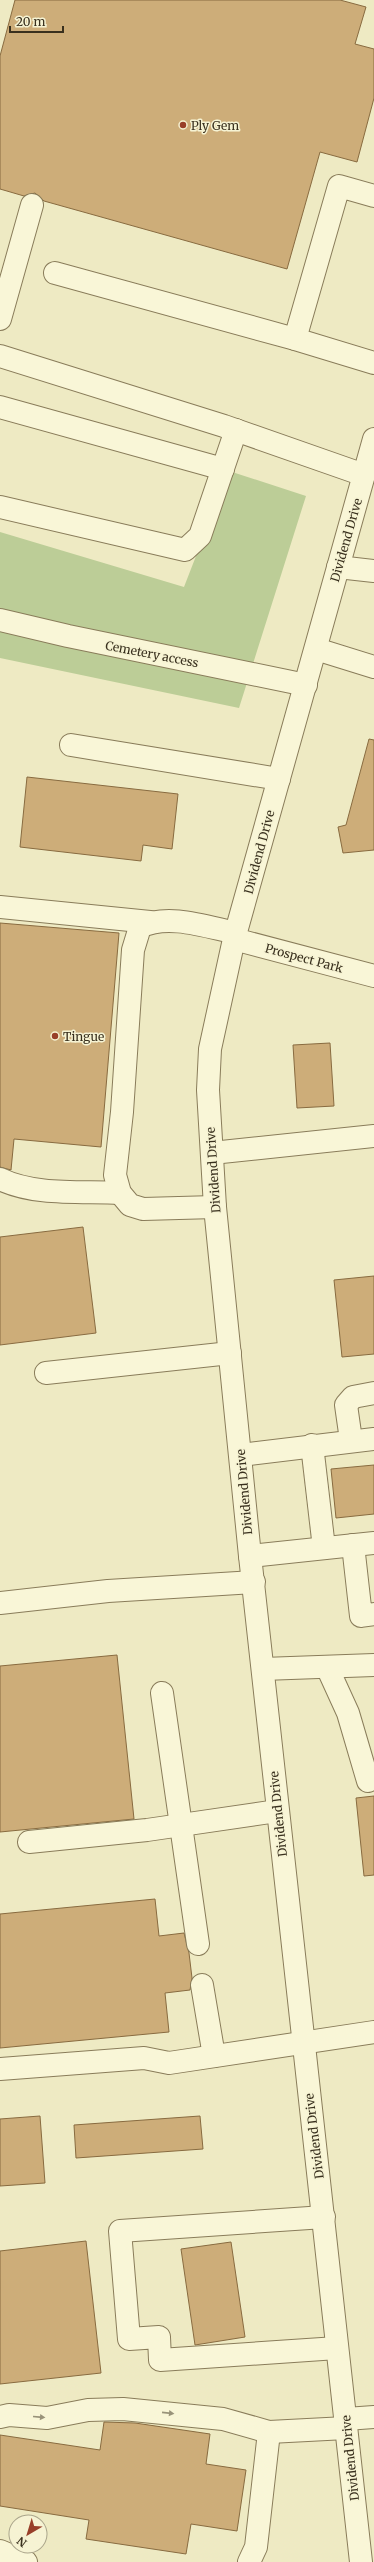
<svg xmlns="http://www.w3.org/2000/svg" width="374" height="2562" viewBox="0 0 374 2562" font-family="Merriweather,serif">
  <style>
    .green { fill: #bccd97 }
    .building { fill: #cdad79; stroke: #886b40 }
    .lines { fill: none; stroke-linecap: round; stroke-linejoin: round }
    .minor-casing { stroke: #897c5a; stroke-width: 24 }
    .minor { stroke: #f9f6d7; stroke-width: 22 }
    .oneway { fill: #99937a }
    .poi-dot { fill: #983f29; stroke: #f6f3d3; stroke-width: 1.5 }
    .labels { text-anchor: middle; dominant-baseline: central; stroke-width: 3; stroke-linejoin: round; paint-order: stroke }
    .poi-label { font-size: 12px; fill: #39301e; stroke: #f6f3d3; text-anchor: start }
    .street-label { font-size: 12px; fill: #39301e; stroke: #f6f3d3 }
  </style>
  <rect width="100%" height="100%" fill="#eeeac3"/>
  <!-- green -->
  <polygon class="green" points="229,471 306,496 239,708 0,658 0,532 184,587"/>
  <!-- building -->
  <g class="building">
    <polygon points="15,0 340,0 366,7 355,44 374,49 374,98 357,162 320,152 287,269 44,201 35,193 24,196 0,189 0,56"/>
    <polygon points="369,739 374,740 374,850 343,853 338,827 346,825"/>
    <polygon points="27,777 178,794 172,849 143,845 141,861 20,847"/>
    <polygon points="0,923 119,933 101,1147 14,1139 11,1170 0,1167"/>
    <polygon points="330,1043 334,1106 297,1108 293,1045"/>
    <polygon points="83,1227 96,1333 0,1345 0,1237"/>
    <polygon points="374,1276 374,1354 342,1357 334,1280"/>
    <polygon points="374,1465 374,1514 336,1518 331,1469"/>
    <polygon points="117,1655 134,1819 0,1832 0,1666"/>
    <polygon points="374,1796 374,1875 364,1876 356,1798"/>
    <polygon points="155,1899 159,1936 184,1933 189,1953 192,1978 190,1990 165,1993 169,2032 0,2048 0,1914"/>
    <polygon points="40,2116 45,2183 0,2186 0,2119"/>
    <polygon points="200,2116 203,2149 76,2158 74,2125"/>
    <polygon points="86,2241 101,2373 0,2384 0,2251"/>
    <polygon points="231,2242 245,2337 195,2345 181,2249"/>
    <polygon points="104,2422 135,2423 210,2434 206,2464 246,2470 237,2531 191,2524 186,2554 86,2539 89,2520 0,2506 0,2435 100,2450"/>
  </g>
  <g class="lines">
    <!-- minor casing -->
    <g class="minor-casing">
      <g id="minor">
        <polyline points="374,196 339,186 295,339 374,363"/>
        <polyline points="55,273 295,339"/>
        <polyline points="0,319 32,205"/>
        <polyline points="0,356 224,426 364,475"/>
        <polyline points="0,407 223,469"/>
        <polyline points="0,507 185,550 200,536 236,430"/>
        <polyline points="338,567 374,571"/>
        <polyline points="0,620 68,636 306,685"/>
        <polyline points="316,649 374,667"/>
        <polyline points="71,745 279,779"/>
        <polyline points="0,907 150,922"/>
        <polyline points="234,939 374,976"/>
        <polyline points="212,1153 374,1136"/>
        <path d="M0 1179C35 1196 81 1191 120 1193"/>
        <path d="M215 1207 143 1209 130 1205 120 1193 115 1175 122 1112 133 950 140 927C168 913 207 927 236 933"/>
        <polyline points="46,1373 230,1353"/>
        <polyline points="351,1440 346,1405 353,1397 374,1393"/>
        <polyline points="312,1445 324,1548"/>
        <polyline points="241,1455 374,1439"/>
        <polyline points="353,1545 361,1616 374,1614"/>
        <polyline points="250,1556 374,1543"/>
        <polyline points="0,1603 108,1591 254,1582"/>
        <polyline points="327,1667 348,1713 368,1781"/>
        <polyline points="263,1669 374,1665"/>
        <polyline points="162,1693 198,1944"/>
        <polyline points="29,1842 147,1830 277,1811"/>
        <polyline points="202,1985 214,2056"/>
        <polyline points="0,2069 144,2058 169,2063 374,2032"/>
        <polyline points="324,2217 120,2231 129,2339 159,2337 160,2360 337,2348"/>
        <polyline points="0,2417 9,2415 47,2418 88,2410 123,2409 223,2419 269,2432 346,2428"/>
        <polyline points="346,2419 374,2417"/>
        <polyline points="0,2551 26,2562"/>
        <polyline points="249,2562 256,2547 269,2432"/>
        <polyline points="361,2562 250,1556 215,1207 208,1090 210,1049 234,939 374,439"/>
      </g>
    </g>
    <!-- minor -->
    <use href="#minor" class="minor"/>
  </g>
  <!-- one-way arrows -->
  <defs><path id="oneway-solid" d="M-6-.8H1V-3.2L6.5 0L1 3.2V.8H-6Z"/></defs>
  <g class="oneway">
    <use href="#oneway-solid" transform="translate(168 2413) rotate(6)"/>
    <use href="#oneway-solid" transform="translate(39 2417) rotate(5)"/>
  </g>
  <!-- markers -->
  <g class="poi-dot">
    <circle cx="183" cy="125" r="4"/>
    <circle cx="55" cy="1036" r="4"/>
  </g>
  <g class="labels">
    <!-- poi labels -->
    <g class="poi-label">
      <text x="191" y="125">Ply Gem</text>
      <text x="63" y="1036">Tingue</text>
    </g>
    <!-- street labels -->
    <g class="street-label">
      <text transform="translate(346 540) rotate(-74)">Dividend Drive</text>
      <text transform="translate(152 654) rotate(11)">Cemetery access</text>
      <text transform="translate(259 852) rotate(-75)">Dividend Drive</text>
      <text transform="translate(304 958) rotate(15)">Prospect Park</text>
      <text transform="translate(213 1170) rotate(-94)">Dividend Drive</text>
      <text transform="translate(244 1492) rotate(-95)">Dividend Drive</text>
      <text transform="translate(278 1814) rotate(-96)">Dividend Drive</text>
      <text transform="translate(314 2136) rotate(-97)">Dividend Drive</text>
      <text transform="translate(350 2458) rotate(-96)">Dividend Drive</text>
    </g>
  </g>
  <!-- north arrow -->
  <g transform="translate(28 2534) rotate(218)"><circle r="19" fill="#f6f3d3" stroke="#aaa58b"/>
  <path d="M0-3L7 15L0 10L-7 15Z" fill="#983f29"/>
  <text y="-6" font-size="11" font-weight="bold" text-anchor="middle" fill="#39301e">N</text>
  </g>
  <!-- scale -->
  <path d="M10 26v6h53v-6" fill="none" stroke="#39301e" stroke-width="2"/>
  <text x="16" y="26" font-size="12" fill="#39301e" stroke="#f6f3d3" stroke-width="3" paint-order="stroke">20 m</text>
</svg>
